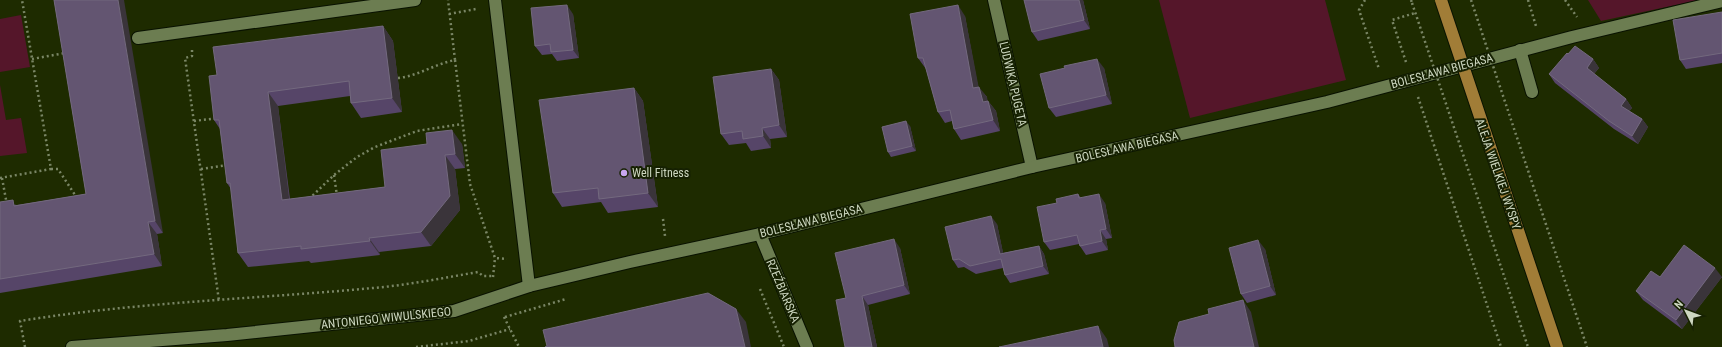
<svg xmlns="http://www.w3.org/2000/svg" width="1722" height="347" viewBox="0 0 1722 347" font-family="'Roboto Condensed',sans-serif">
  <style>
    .green { fill: #55162a }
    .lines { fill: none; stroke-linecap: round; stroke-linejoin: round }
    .minor-casing { stroke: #091200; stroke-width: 14 }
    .path { stroke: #7a8665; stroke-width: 2.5; stroke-dasharray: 2 3; stroke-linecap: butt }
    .minor { stroke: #6c7d51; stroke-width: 12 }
    .major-bridge-casing { stroke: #091200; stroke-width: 14; stroke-linecap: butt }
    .path-bridge { stroke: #7a8665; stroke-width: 2.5; stroke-dasharray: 2 3; stroke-linecap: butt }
    .major-bridge { stroke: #a17d37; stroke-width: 12 }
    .wall { fill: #564568 }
    .shaded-wall { fill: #3a343a }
    .building { fill: #635571; stroke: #73697e }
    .poi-dot { fill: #c8a6ef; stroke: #162102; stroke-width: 1.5 }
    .labels { text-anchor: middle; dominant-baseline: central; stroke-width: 4; stroke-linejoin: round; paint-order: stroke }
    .street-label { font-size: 12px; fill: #cdd7c0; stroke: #162102 }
    .poi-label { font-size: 12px; fill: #cdd7c0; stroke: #162102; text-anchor: start }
  </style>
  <rect width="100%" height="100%" fill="#1e2b00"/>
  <!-- green -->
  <g class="green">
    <polygon points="1159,0 1325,0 1346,80 1190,118"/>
    <polygon points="1588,0 1699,0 1601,21"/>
    <polygon points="21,15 30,67 0,72 0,19"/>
    <polygon points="0,85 6,120 21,118 27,153 0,156"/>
  </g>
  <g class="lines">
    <!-- minor casing -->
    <g class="minor-casing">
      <g id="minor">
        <polyline points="495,0 529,286"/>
        <polyline points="994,0 1032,167"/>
        <polyline points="138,38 415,0"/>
        <polyline points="1520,50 1532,92"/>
        <polyline points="760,234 807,347"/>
        <polyline points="72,347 227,335 454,311 529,286 630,262 760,234 1032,167 1327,102 1572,37 1722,1"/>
      </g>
    </g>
    <!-- path -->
    <g class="path">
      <polyline points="1365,0 1359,10 1379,69"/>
      <polyline points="1411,0 1412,3"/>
      <polyline points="1528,0 1536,26"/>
      <polyline points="1565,0 1577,17"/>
      <polyline points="449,14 476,9"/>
      <polyline points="192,50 192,56 185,58 219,301"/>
      <polyline points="32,59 65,53"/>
      <polyline points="455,60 470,184 495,258 507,259"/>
      <polyline points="1406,62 1392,20 1415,13"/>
      <path d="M398 78C418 76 435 64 455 60L448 0"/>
      <polyline points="1418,97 1501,347"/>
      <polyline points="194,121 218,118"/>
      <polyline points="51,169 58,169 77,198"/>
      <polyline points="201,169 228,165"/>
      <polyline points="334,175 337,196"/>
      <polyline points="0,178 51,169 22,0"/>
      <polyline points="2,178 7,205"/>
      <polyline points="309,199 334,175 357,157 375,147 417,131 462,124"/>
      <polyline points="663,219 665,236"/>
      <polyline points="493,277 495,258"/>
      <polyline points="760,289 784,347"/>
      <polyline points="504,317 519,347"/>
      <polyline points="505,317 566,299"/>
      <path d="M25 347 20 321C137 302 255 299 373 288 408 285 443 278 478 272L483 276H493"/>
      <polyline points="416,347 469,341 510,329"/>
    </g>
    <!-- minor -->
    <use href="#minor" class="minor"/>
    <!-- major-bridge casing -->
    <g class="major-bridge-casing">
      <polyline id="major-bridge" points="1441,0 1557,347"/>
    </g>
    <!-- path-bridge -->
    <g class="path-bridge">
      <polyline points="1471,0 1587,347"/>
      <polyline points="1412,3 1528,347"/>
    </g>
    <!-- major-bridge -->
    <use href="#major-bridge" class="major-bridge"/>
  </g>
  <!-- wall -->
  <g class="wall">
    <polygon points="54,0 163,233 157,234 162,266 0,293 0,202 17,205 86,194"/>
    <polygon points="1083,0 1090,29 1038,41 1032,32"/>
    <polygon points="1722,12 1722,63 1686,69 1680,60"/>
    <polygon points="573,14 579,58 557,61 552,54 542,55 535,46"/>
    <polygon points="965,16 978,87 987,97 987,101 988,101 996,111 1000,131 961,140 954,129 952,121 945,123 938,112 926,69 918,58"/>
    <polygon points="383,26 393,41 402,112 361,118 351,103 350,96 278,106 290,199 385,187 462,144 465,168 455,169 460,210 431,246 379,252 380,255 311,263 309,261 248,267 238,253 231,189 227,183 220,129 214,120 217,75"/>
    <polygon points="1568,54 1593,59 1599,68 1594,74 1626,99 1632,108 1629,111 1642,119 1648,127 1638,144 1614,129 1555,83 1549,74"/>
    <polygon points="1104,68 1112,104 1056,117 1049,108"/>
    <polygon points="771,69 779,80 787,137 770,139 771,148 751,151 746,143 729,145 721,134"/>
    <polygon points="634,88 643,101 658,207 608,213 601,202 562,207 553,193"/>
    <polygon points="910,126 916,151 891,157 888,152"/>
    <polygon points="1078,194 1081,198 1105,203 1112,238 1106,239 1108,250 1086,255 1080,246 1079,244 1050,250 1044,242 1057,203"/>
    <polygon points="997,224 1003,253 1039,246 1044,254 1049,274 1010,283 1005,275 1003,268 976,274 964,267 958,268 953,260"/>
    <polygon points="900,248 910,294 868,305 877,347 845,347 846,298"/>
    <polygon points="1265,249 1276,295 1247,303 1241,294"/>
    <polygon points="1660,277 1722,277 1682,329 1643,300 1636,291"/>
  </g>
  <!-- shaded-wall -->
  <g class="shaded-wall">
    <polygon points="118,0 124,0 163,233 155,221"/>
    <polygon points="1079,0 1083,0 1090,29 1084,20"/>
    <polygon points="567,5 573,14 579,58 573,50"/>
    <polygon points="958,5 965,16 981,99 973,88"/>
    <polygon points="383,26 393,41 402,112 392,98"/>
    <polygon points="1097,59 1104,68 1112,104 1106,95"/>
    <polygon points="1593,59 1599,68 1592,76 1587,68"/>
    <polygon points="771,69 779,80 787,137 779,125"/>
    <polygon points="979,87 987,97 990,113 983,102"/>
    <polygon points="634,88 643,101 658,207 648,193"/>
    <polygon points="268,92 278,106 291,214 282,200"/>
    <polygon points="1626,99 1632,108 1627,114 1621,106"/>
    <polygon points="988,101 996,111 1000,131 993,120"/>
    <polygon points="1642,119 1648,127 1638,144 1632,136"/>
    <polygon points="906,121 910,126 916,151 912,146"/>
    <polygon points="762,128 770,139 771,148 763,136"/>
    <polygon points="452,130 462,144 465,168 455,154"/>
    <polygon points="445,155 455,169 460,210 431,246 421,232"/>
    <polygon points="1099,194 1105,203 1112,238 1106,229"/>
    <polygon points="991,216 997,224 1005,262 1000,254"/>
    <polygon points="148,222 157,234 162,266 154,254"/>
    <polygon points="1100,230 1106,239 1108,250 1102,241"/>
    <polygon points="369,238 379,252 380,255 370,241"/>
    <polygon points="894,239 900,248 910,294 904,285"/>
    <polygon points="1258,240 1265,249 1276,295 1270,286"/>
    <polygon points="1039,246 1044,254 1049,274 1043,266"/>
    <polygon points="1715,268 1722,277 1682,329 1676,320"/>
    <polygon points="862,296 868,305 877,347 872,347"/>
    <polygon points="1243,300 1251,312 1259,347 1254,347"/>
    <polygon points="736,309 746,322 751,347 745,347"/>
    <polygon points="1098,326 1107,339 1109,347 1103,347"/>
  </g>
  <!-- building -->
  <g class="building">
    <polygon points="54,0 118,0 155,221 148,222 154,254 0,279 0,202 13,200 14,206 86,194"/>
    <polygon points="1024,0 1079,0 1084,20 1032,32"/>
    <polygon points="567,5 573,50 551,52 550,44 535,46 531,8"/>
    <polygon points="958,5 973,88 979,87 983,102 988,101 993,120 954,129 950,110 938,112 923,58 918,58 910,14"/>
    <polygon points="1722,12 1722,53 1680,60 1673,20"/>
    <polygon points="383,26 392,98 351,103 349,81 268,92 282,200 385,187 381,150 427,144 426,133 452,130 455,154 445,155 450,196 421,232 369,238 370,241 301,249 301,246 238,253 230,183 227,183 219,120 214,120 209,76 217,75 213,47"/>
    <polygon points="1575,46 1593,59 1587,68 1626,99 1621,106 1642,119 1632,136 1609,121 1549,74 1567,53 1568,54"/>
    <polygon points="1097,59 1106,95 1049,108 1040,74 1065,68 1064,66"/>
    <polygon points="771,69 779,125 762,128 763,136 743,139 742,131 721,134 713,77"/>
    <polygon points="634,88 648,193 599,199 598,188 553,193 539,100"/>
    <polygon points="906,121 912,146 888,152 882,127"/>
    <polygon points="1078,194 1079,198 1099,194 1106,229 1100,230 1102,241 1080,246 1077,235 1044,242 1037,207 1057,203 1056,199"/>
    <polygon points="991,216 1000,254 1039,246 1043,266 1005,275 1001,259 970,266 959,259 953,260 945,227"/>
    <polygon points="894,239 904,285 862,296 872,347 845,347 836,300 846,298 835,253"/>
    <polygon points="1258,240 1270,286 1241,294 1229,248"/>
    <polygon points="1684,245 1715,268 1676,320 1636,291 1651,271 1660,277"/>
    <polygon points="708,293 736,309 745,347 545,347 547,346 543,330"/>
    <polygon points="1243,300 1254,347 1175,347 1174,340 1179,322 1209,314 1208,309"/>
    <polygon points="1098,326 1103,347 999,347"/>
  </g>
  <!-- markers -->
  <circle class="poi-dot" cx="624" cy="173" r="4"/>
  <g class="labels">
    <!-- street labels -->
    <g class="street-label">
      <text transform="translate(1442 71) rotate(-15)">BOLESŁAWA BIEGASA</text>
      <text transform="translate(1013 84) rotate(77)">LUDWIKA PUGETA</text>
      <text transform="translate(1127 147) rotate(-13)">BOLESŁAWA BIEGASA</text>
      <text transform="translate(1498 174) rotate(71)">ALEJA WIELKIEJ WYSPY</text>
      <text transform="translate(811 221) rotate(-14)">BOLESŁAWA BIEGASA</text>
      <text transform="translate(783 291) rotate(67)">RZEŹBIARSKA</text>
      <text transform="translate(386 318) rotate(-6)">ANTONIEGO WIWULSKIEGO</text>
    </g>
    <!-- poi labels -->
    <g class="poi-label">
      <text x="632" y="173">Well Fitness</text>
    </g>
  </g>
  <!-- north arrow -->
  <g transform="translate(1686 311) rotate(312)" stroke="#162102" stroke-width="3" paint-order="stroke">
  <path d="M0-3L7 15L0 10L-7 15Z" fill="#cdd7c0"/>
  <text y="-6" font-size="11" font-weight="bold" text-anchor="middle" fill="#cdd7c0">N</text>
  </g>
</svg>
